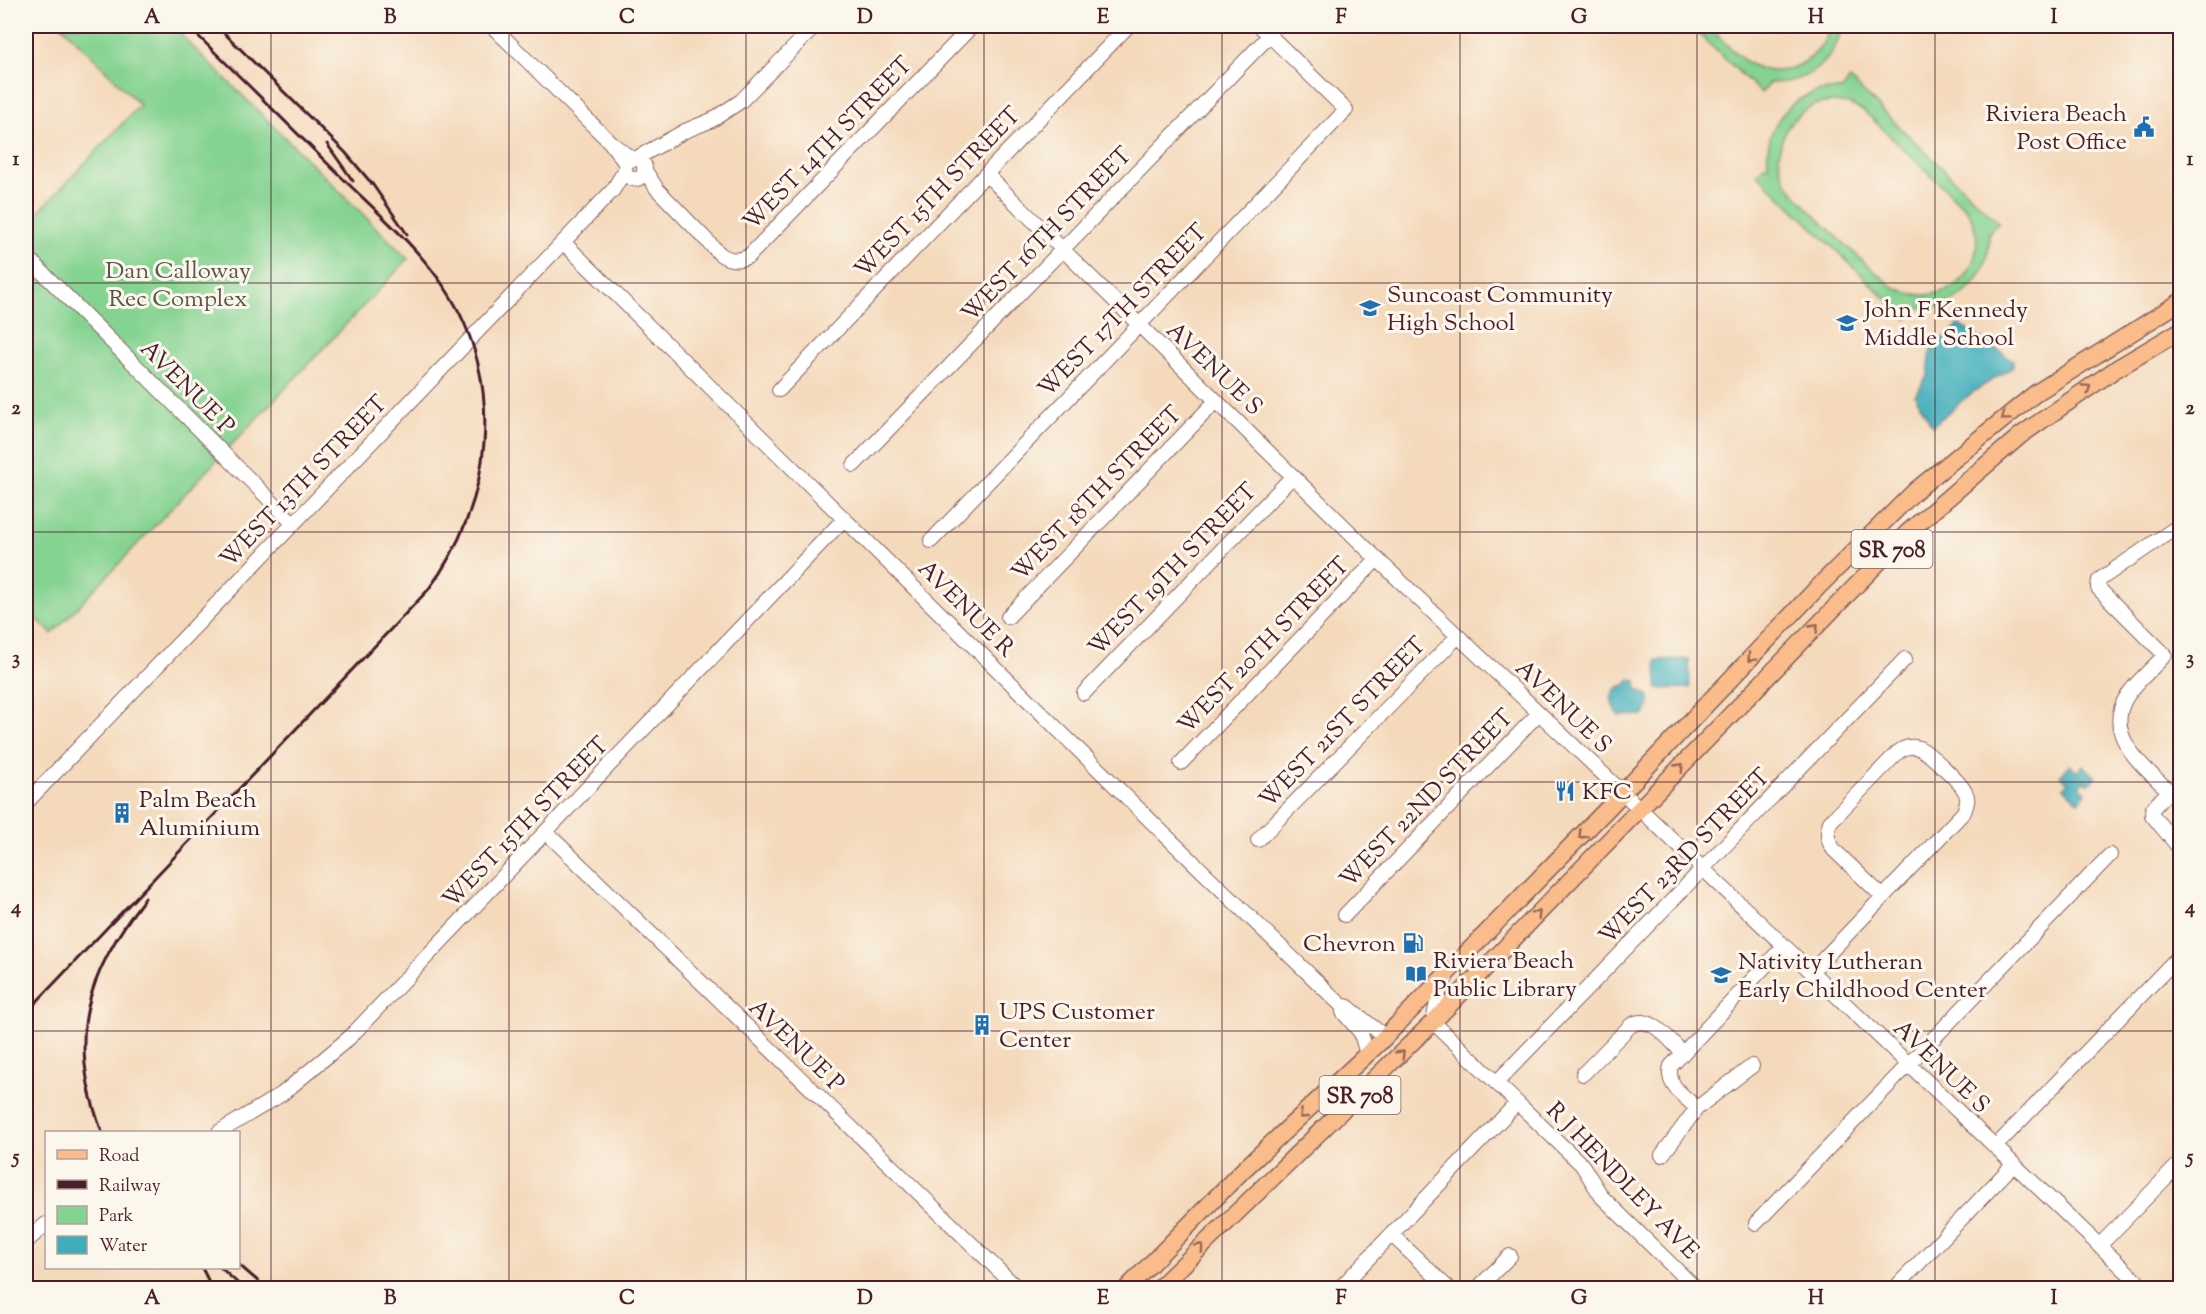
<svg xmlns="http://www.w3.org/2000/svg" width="2206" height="1314" font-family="'Sorts Mill Goudy',serif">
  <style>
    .green { fill: #85d391; stroke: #68795e; stroke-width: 1.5; fill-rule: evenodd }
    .water { fill: #3faebb; stroke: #446673; stroke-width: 1.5 }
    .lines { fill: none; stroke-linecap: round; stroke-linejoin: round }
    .minor-casing { stroke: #86605d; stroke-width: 16 }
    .major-casing { stroke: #86605d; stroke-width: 19 }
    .minor { stroke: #fff; stroke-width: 14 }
    .major { stroke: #f9bc8a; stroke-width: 16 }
    .rail { stroke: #4a1f2b; stroke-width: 3 }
    .oneway { stroke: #996656 }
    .grid { fill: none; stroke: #4a1f2b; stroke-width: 1.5; stroke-opacity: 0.55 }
    .labels { text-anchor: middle; stroke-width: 6; stroke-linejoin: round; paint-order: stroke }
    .shield { fill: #fbf7ec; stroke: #7f6065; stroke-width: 1.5 }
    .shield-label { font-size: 22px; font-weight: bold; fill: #4a1f2b }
    .poi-label { font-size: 24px; fill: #4a1f2b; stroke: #fbf7ec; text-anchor: start }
    .street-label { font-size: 24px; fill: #4a1f2b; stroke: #fbf7ec }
    .park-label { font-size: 24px; fill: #5c554a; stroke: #fbf7ec }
    .neatline { fill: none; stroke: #4a1f2b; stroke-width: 2 }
    .grid-label { font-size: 20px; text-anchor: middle; font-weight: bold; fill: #4a1f2b }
  </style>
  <rect width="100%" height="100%" fill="#fbf7ec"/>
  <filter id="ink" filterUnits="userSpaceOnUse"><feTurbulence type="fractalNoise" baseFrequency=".0167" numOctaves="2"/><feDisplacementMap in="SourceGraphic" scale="12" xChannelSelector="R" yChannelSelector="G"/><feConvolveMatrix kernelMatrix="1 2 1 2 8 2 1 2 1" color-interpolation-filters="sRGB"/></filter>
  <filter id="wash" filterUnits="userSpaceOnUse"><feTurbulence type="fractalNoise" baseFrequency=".008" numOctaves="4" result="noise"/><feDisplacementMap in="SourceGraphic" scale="24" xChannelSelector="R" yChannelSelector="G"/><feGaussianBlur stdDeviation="1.35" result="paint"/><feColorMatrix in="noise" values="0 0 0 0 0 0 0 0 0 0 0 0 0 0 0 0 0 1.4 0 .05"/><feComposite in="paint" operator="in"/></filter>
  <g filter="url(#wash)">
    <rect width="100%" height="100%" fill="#f4d9bb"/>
    <path class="green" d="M62,26H172L408,259L52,634L26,608V225L140,105Z
      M1690,26H1708C1722,39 1736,57 1754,66C1787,81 1822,59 1830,26H1842C1835,63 1806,84 1768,83L1769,85L1761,93Z
      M1850,79L1999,223L1989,232C1992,277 1960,311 1915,308L1916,310L1907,319L1757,174L1765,165L1768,166C1764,121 1796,87 1842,90ZM1833,102L1849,104L1864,111L1967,210C1999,262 1946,317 1892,286C1870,268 1795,201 1784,178C1777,162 1778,144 1787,129C1797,111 1814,103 1833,102Z"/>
    <path class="water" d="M1959,325L2013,360V367L1970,394L1932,426L1915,395L1928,375L1931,349Z
      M1689,659L1690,688L1657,689L1656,660Z
      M1630,679L1636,681L1637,689L1648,695L1650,705L1644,715L1619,716C1609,704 1607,688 1626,685Z
      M2070,765L2077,772L2083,765L2096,777L2089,784L2085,780L2080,786L2086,793L2079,802L2064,788L2068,783L2060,775Z"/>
  </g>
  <g filter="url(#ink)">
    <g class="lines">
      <g class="minor-casing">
        <path id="minor" d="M492,26L610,142
          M635,159L685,131L712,120L741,101L815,26
          M625 169a10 10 0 1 1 20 0a10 10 0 1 1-20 0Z
          M626,164L610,142L632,159
          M644,169L657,189L720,254C730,261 739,261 749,256L972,26
          M986,174L1377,559L2144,1288
          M563,242L1161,831L1341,1005L1348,1007L1385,1037
          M26,256L293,523
          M779,390L1128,26
          M854,465L1270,35
          M2180,525L2099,580L2098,588L2165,655C2153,668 2137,681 2127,696C2102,735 2144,767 2169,791L2153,808L2152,815L2180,849
          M931,541L1346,110L1260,26
          M1008,617L1216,401
          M1084,693L1293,476
          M1181,763L1377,559
          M26,803L613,190L625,170
          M547,833L1017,1288
          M1258,840L1458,636
          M1345,915L1539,713
          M1811,972L1964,812C1966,806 1969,800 1966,794C1963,784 1928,752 1919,748C1911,745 1903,748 1897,753L1830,822C1826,833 1827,841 1834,850L1883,897
          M1446,978L1439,992L1433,1022L1582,1165L1602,1197L1695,1288
          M1343,1012L1361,1033L1367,1055
          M1583,1074L1630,1026C1650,1012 1669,1040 1682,1052
          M1496,1083L1905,659
          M1697,1108C1684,1096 1665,1085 1671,1066L1784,946
          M219,1132L282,1094L349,1038L844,519
          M1995,1147L2180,955
          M1662,1155L1697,1108L1752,1066
          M1756,1223L2110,855
          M1392,1235L1448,1288
          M26,1242L46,1224
          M2099,1246L2180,1163
          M1340,1288L1517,1103
          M1478,1288L1510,1256
          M1895,1288L2013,1165"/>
      </g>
      <g class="major-casing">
        <path id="major" d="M1127,1288L1242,1171L1380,1042L1608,808L1820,585L1915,491L2036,393L2180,302
          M1159,1288L1433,1022L1907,533L2021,435L2116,369L2180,331"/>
      </g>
      <use href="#minor" class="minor"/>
      <use href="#major" class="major"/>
      <path class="rail" d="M217,26L345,152L373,185L407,234
        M327,144L353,181
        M26,1013L428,590C493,504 507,381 445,288C414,242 369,205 330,166C283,119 235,72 188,26
        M102,1132C66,1038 85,976 145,898
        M238,1264L266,1288
        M202,1268L212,1288
        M221,1268L243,1288"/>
    </g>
    <defs><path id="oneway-chevron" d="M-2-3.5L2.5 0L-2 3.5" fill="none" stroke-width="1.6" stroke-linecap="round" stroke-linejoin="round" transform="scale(1.5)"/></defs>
    <g class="oneway">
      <use href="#oneway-chevron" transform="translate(2087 388) rotate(-34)"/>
      <use href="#oneway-chevron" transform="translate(2005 417) rotate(143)"/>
      <use href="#oneway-chevron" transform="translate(1815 627) rotate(-46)"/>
      <use href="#oneway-chevron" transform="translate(1751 658) rotate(133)"/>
      <use href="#oneway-chevron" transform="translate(1680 767) rotate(-46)"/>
      <use href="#oneway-chevron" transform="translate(1582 835) rotate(134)"/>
      <use href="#oneway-chevron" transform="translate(1537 914) rotate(-46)"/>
      <use href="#oneway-chevron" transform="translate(1401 1054) rotate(-45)"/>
      <use href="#oneway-chevron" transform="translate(1303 1115) rotate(138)"/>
      <use href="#oneway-chevron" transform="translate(1200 1247) rotate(-46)"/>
    </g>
  </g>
  <path class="grid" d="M271,26V1288M509,26V1288M746,26V1288M984,26V1288M1222,26V1288M1460,26V1288M1697,26V1288M1935,26V1288M26,283H2180M26,532H2180M26,782H2180M26,1031H2180"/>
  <defs>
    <g id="civic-bare" transform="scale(1.62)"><path d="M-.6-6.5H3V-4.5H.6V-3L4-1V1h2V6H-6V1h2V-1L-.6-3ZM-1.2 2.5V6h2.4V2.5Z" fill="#1f6fb2" stroke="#fbf7ec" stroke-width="2.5" paint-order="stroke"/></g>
    <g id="school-bare" transform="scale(1.62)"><path d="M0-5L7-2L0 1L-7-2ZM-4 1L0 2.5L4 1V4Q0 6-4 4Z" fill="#1f6fb2" stroke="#fbf7ec" stroke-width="2.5" paint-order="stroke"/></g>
    <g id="restaurant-bare" transform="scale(1.62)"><path d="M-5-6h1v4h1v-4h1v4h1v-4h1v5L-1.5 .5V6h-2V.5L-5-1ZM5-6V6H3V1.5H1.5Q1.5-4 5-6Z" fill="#1f6fb2" stroke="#fbf7ec" stroke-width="2.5" paint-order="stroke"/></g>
    <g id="building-bare" transform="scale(1.62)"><path d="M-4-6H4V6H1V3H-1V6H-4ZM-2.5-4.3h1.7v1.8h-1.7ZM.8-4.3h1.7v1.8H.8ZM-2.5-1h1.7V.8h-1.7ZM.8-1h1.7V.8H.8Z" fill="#1f6fb2" stroke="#fbf7ec" stroke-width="2.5" paint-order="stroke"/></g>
    <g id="fuel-bare" transform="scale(1.62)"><path d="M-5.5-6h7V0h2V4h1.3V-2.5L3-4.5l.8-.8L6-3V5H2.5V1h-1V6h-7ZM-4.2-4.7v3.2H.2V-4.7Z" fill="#1f6fb2" stroke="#fbf7ec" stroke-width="2.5" paint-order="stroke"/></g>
    <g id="library-bare" transform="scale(1.62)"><path d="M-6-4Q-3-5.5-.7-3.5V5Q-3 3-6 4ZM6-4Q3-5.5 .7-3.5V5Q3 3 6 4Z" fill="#1f6fb2" stroke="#fbf7ec" stroke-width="2.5" paint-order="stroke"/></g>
  </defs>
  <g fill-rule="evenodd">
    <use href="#civic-bare" x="2144" y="127"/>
    <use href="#school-bare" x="1370" y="308"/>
    <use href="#school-bare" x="1847" y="323"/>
    <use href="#restaurant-bare" x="1565" y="791"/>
    <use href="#building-bare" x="122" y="813"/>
    <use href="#fuel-bare" x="1413" y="943"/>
    <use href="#library-bare" x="1416" y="974"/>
    <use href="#school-bare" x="1721" y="975"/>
    <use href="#building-bare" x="982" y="1025"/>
  </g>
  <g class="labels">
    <g class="shield">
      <rect x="1851.5" y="530" width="81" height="38" rx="4.5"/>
      <rect x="1319.5" y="1076" width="81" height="38" rx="4.5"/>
    </g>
    <g class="shield-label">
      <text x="1892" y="557">SR 708</text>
      <text x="1360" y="1103">SR 708</text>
    </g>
    <g class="poi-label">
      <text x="2127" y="121" text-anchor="end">Riviera Beach<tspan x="2127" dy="28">Post Office</tspan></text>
      <text x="1387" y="302">Suncoast Community<tspan x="1387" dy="28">High School</tspan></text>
      <text x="1864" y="317">John F Kennedy<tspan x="1864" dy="28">Middle School</tspan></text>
      <text x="1582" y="799">KFC</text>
      <text x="139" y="807">Palm Beach<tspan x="139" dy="28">Aluminium</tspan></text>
      <text x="1396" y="951" text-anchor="end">Chevron</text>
      <text x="1433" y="968">Riviera Beach<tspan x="1433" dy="28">Public Library</tspan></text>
      <text x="1738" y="969">Nativity Lutheran<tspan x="1738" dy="28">Early Childhood Center</tspan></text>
      <text x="999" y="1019">UPS Customer<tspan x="999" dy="28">Center</tspan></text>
    </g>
    <g class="street-label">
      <text transform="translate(827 143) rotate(-46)" y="8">WEST 14TH STREET</text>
      <text transform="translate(937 192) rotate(-46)" y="8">WEST 15TH STREET</text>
      <text transform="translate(1046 234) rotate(-46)" y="8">WEST 16TH STREET</text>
      <text transform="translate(1122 310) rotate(-46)" y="8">WEST 17TH STREET</text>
      <text transform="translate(1215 368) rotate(44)" y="8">AVENUE S</text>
      <text transform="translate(188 387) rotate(45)" y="8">AVENUE P</text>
      <text transform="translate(303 481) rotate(-46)" y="8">WEST 13TH STREET</text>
      <text transform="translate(1096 493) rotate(-46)" y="8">WEST 18TH STREET</text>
      <text transform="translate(1172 569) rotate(-46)" y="8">WEST 19TH STREET</text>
      <text transform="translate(967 608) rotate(45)" y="8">AVENUE R</text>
      <text transform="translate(1263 645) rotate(-46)" y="8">WEST 20TH STREET</text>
      <text transform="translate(1564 706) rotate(44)" y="8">AVENUE S</text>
      <text transform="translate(1342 722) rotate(-46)" y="8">WEST 21ST STREET</text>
      <text transform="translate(1426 798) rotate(-46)" y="8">WEST 22ND STREET</text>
      <text transform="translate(525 822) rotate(-46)" y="8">WEST 15TH STREET</text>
      <text transform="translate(1684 856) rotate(-46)" y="8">WEST 23RD STREET</text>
      <text transform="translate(797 1045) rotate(44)" y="8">AVENUE P</text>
      <text transform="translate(1942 1066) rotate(44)" y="8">AVENUE S</text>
      <text transform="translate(1623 1180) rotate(46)" y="8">R J HENDLEY AVE</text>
    </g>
    <g class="park-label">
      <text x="178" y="278">Dan Calloway<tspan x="178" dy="28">Rec Complex</tspan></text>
    </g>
  </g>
  <rect width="2206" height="1314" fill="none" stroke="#fbf7ec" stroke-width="66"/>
  <rect x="45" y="1131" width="195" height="138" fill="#fbf7ec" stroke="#b4a19f" stroke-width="1.5"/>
  <rect x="57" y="1150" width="30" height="9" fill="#f9bc8a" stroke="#b4a19f" stroke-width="1.5"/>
  <text x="99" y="1161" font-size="18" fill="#4a1f2b">Road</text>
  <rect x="57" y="1180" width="30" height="9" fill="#4a1f2b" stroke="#b4a19f" stroke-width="1.5"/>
  <text x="99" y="1191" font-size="18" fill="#4a1f2b">Railway</text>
  <rect x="57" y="1206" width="30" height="18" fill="#85d391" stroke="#b4a19f" stroke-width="1.5"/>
  <text x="99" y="1221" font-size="18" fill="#4a1f2b">Park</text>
  <rect x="57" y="1236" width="30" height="18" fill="#3faebb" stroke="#b4a19f" stroke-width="1.5"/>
  <text x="99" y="1251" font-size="18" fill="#4a1f2b">Water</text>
  <rect x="33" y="33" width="2140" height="1248" class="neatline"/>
  <g class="grid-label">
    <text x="152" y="23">A</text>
    <text x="390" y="23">B</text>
    <text x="627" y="23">C</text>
    <text x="865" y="23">D</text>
    <text x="1103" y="23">E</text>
    <text x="1341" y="23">F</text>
    <text x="1579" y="23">G</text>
    <text x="1816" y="23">H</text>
    <text x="2054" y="23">I</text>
    <text x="16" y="165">1</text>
    <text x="2190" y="165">1</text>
    <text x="16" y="414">2</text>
    <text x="2190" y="414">2</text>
    <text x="16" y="664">3</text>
    <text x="2190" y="664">3</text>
    <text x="16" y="913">4</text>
    <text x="2190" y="913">4</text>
    <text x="16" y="1163">5</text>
    <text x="2190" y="1163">5</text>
    <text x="152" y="1304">A</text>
    <text x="390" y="1304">B</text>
    <text x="627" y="1304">C</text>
    <text x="865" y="1304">D</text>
    <text x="1103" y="1304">E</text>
    <text x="1341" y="1304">F</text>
    <text x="1579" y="1304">G</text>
    <text x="1816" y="1304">H</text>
    <text x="2054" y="1304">I</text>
  </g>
</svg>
